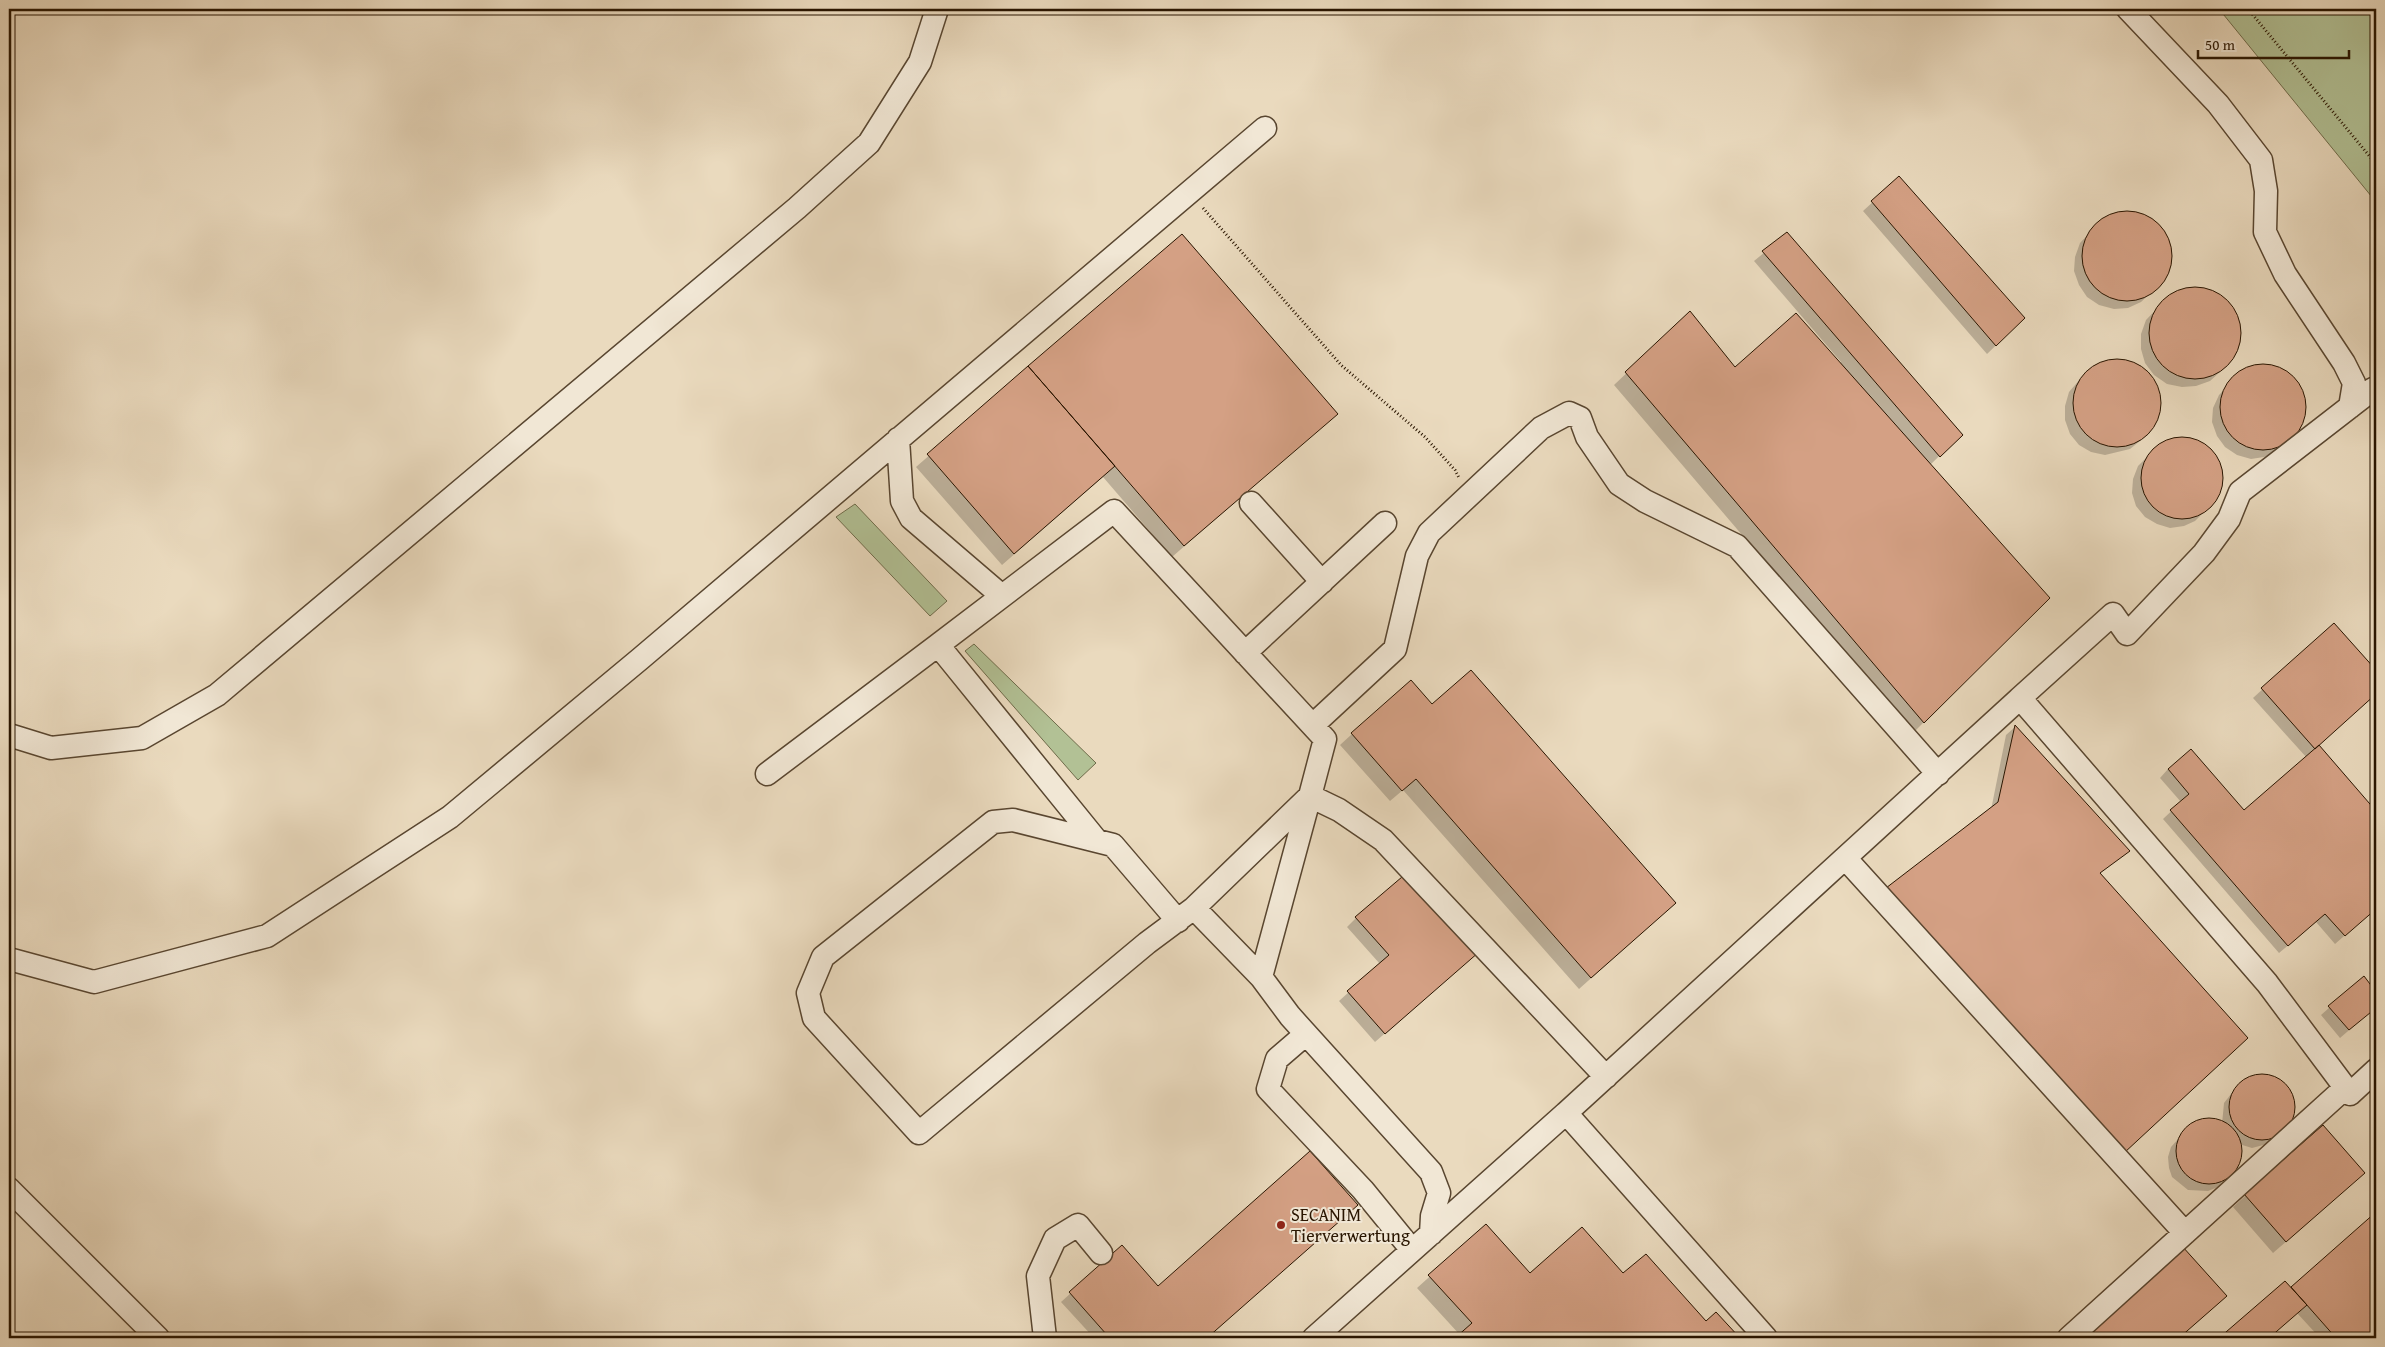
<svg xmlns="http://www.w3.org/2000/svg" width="2385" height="1347" font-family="'Gentium Book Plus',serif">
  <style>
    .green { fill: #b2c195; stroke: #6e6b4a }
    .shadow { fill: #0003 }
    .building { fill: #d4a084; stroke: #291500 }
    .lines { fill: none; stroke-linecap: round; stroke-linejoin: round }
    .minor-casing { stroke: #594630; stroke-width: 25 }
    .path { stroke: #291500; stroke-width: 3; stroke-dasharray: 1 2.5; stroke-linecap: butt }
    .minor { stroke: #f1e7d5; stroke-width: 22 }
    .poi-dot { fill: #8f2418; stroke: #f1e7d5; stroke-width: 2 }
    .labels { text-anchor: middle; stroke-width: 4; stroke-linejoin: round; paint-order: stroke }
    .poi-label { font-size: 18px; fill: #291500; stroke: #f1e7d5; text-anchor: start }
  </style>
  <rect width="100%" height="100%" fill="#eadabe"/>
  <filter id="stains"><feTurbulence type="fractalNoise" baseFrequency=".004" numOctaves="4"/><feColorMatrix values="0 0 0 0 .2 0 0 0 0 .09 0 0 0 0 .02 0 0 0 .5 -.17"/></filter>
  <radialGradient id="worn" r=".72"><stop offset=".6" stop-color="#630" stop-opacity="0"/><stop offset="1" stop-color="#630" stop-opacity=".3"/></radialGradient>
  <path class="green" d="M2219,9H2376V202Z
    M855,504L947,601L930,616L836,517Z
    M974,644L1096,763L1078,780L965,651Z"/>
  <path class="shadow" d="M1899,178L2015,327L1987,354L1863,211Z
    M2126,212L2140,214L2153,220L2163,230L2169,243L2171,257L2168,271L2161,283L2141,302L2128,308L2114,309L2099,305L2087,297L2079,285L2074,271L2075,257L2080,243L2099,223L2111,215Z
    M1787,234L1962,434L1930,465L2048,598L1912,734L1614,385L1690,313L1735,369L1839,364L1841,362L1754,261Z
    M1182,235L1336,414L1172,557L1103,477L1002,565L916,467Z
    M2193,288L2208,290L2221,296L2232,307L2238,320L2240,334L2237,349L2230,361L2221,371L2210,381L2196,386L2182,387L2167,384L2154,375L2145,363L2141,349V334L2146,320L2166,299L2178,291Z
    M2113,359L2127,361L2139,365L2149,373L2156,384L2160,396V409L2156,421L2140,441L2130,449L2105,455L2091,452L2079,445L2070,434L2065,420V406L2069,392L2087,371L2099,363Z
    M2265,366L2279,369L2290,375L2298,385L2304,397L2305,410L2302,423L2286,443L2276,452L2264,457L2251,459L2237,455L2225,447L2217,436L2212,422L2213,408L2219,395L2238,375L2251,368Z
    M2183,438L2195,440L2206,446L2215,455L2220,467L2222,479L2220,491L2214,502L2195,521L2184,526L2170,528L2157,524L2145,517L2136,506L2132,493L2133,479L2138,466L2157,447L2169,440Z
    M2334,624L2376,672V693L2318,746L2376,813V908L2335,944L2316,922L2279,953L2163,819L2181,802L2160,778L2168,769L2244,812L2307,758L2253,698Z
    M1432,705L1663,914L1579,989L1403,790L1390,801L1340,745L1352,734Z
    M2015,727L2128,851L2099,874L1991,810L2006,735Z
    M1356,918L1469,960L1375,1042L1339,1001L1380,964L1347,927Z
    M2363,978L2376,994V1007L2340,1038L2321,1015Z
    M2259,1076L2270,1077L2279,1081L2292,1097L2294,1107L2288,1126L2271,1143L2252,1148L2239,1144V1161L2218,1187L2208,1191L2188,1190L2172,1177L2169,1168L2168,1157L2171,1147L2187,1129L2195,1123L2206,1120L2216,1121L2222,1124L2224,1103L2231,1094L2249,1079Z
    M2323,1126L2352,1184L2273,1253L2233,1207Z
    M1347,1213L1207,1338H1094L1061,1302L1122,1247L1158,1288Z
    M2376,1213V1338H2320L2297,1313L2269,1338H2221L2285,1282L2291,1289Z
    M1486,1226L1530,1275H1623L1706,1322L1716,1314L1738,1338H1457L1460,1335L1417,1288Z
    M2213,1308L2179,1338H2080Z"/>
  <path class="building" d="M1899,176L2025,318L1996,346L1871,201Z
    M2082 256a45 45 0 1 1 90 0a45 45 0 1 1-90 0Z
    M1787,232L1963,435L1940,457L1762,251Z
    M1182,234L1338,414L1184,546L1028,366Z
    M2149 333a46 46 0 1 1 92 0a46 46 0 1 1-92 0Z
    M1690,311L1735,367L1796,313L2050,598L1924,723L1625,372Z
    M2073 403a44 44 0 1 1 88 0a44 44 0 1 1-88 0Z
    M2220 407a43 43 0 1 1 86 0a43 43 0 1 1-86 0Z
    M1028,366L1115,466L1014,554L927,454Z
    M2141 478a41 41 0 1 1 82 0a41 41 0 1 1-82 0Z
    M2334,623L2376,670V694L2315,749L2261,688Z
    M1471,670L1676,903L1591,978L1416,779L1402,791L1351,733L1411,680L1432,704Z
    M2015,725L2130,851L2100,873L2248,1038L2124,1153L1886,888L1998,802Z
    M2319,745L2376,811V909L2345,936L2325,914L2288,946L2170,810L2189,794L2168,769L2191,749L2244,810Z
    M1409,871L1479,952L1385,1034L1347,991L1389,955L1355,917Z
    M2364,976L2376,992V1008L2349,1030L2328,1006Z
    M2229 1107a33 33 0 1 1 66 0a33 33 0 1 1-66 0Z
    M2176 1151a33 33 0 1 1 66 0a33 33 0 1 1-66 0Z
    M2323,1125L2365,1173L2286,1242L2244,1194Z
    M1310,1151L1358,1205L1207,1338H1104L1107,1335L1069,1292L1122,1245L1158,1286Z
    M2376,1212V1338H2336L2291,1287Z
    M1486,1224L1530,1273L1582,1227L1623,1273L1646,1254L1706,1321L1716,1312L1740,1338H1455L1472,1323L1428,1275Z
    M2182,1246L2227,1296L2179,1338H2078Z
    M2285,1281L2307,1305L2269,1338H2219Z"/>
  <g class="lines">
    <g class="minor-casing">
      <path id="minor" d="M2128,9L2218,104L2261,160L2266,191L2265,232L2285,274L2344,363L2354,383L2350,407
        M2376,391L2373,389L2240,492L2229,519L2204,553L2127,634L2113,614L2020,698L2267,983L2350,1094L2376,1070
        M898,439L902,501L911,518L1002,596
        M1251,503L1322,582
        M938,645L1114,511L1325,739L1310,796L1194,908
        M1245,653L1385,523
        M1313,725L1395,649L1417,556L1429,533L1541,428L1569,413L1580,418L1587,437L1619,484L1645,501L1737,546L1938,774
        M9,735L51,748L142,738L217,695L797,208L869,143L920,62L937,9
        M767,774L938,645L1097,841
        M1846,859L2185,1233
        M1178,921L1113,845L1013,820L993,822L823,957L808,993L814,1018L919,1133L1147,943L1194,908L1261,977
        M9,959L94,982L267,936L450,817L640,659L1265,128
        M1306,1034L1277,1059L1268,1089L1363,1190L1412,1250
        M9,1189L158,1338
        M1431,1234L1432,1216L1439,1193L1431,1172L1290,1016L1261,977L1310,796L1339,810L1383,840L1606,1077
        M1045,1338L1038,1276L1055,1239L1078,1225L1101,1253
        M1314,1338L1566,1113
        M1766,1338L1566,1113L2020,698
        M2069,1338L2345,1088"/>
    </g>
    <path class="path" d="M2248,9L2376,164
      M1203,208L1341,365L1425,437L1455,470L1459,478"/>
    <use href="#minor" class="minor"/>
  </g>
  <circle class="poi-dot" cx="1281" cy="1225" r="5"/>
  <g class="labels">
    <g class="poi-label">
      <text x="1291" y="1221">SECANIM<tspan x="1291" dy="21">Tierverwertung</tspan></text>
    </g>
  </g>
  <rect width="2385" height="1347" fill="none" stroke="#eadabe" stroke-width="30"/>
  <rect x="10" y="10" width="2365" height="1327" fill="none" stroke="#291500" stroke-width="2.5"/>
  <rect x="15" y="15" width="2355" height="1317" fill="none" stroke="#291500"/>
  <path d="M2198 50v8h151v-8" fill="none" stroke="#291500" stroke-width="2.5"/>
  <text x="2205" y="50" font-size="15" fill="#291500" stroke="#f1e7d5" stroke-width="4" paint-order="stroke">50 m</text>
  <rect width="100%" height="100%" filter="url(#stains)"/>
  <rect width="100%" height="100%" fill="url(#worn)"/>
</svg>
